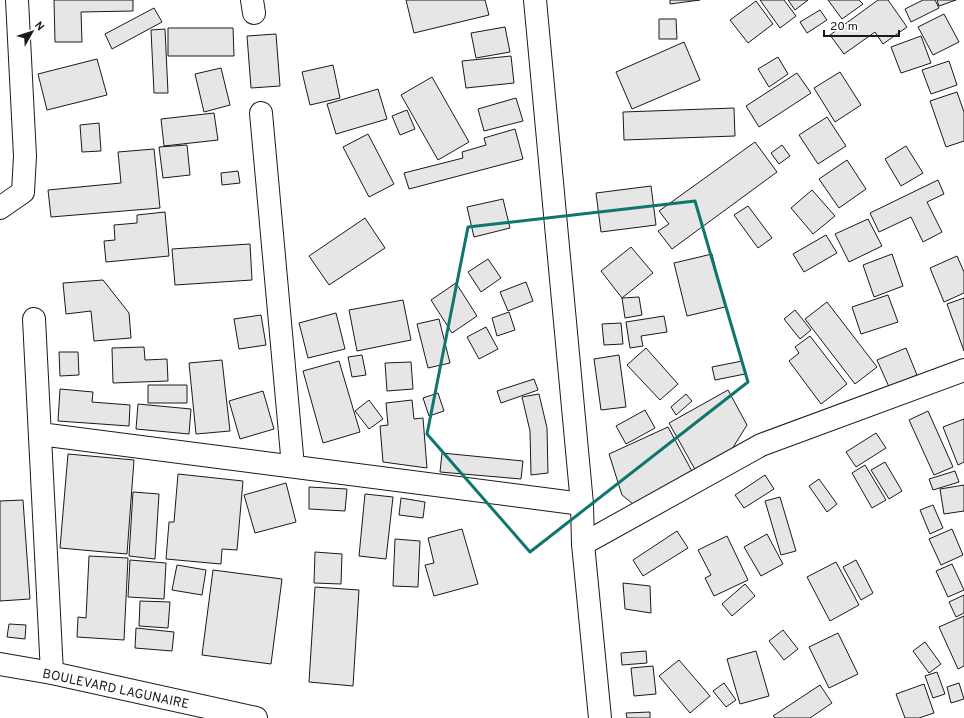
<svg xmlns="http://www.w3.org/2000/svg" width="964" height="718" font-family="Overpass,sans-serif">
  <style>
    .building { fill: #e6e6e6; stroke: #1a1a1a }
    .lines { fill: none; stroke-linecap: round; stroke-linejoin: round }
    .minor-casing { stroke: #1a1a1a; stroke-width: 24 }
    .secondary-casing { stroke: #1a1a1a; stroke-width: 24 }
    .minor { stroke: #fff; stroke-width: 22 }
    .secondary { stroke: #fff; stroke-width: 22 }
    .marked { fill: none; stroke: #0f766e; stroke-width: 3; stroke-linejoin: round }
    .labels { text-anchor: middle; stroke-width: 3; stroke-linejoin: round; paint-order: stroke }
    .street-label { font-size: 13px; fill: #1a1a1a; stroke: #fff }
  </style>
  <rect width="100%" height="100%" fill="#fff"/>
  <path class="building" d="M54,0H133V11L81,12L82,42H55Z
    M406,0H485L489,15L414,33Z
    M670,0H700L670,4Z
    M760,0H784L796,16L780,28Z
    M788,0H808L795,10Z
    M828,0H859L863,4L842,19Z
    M878,0H888L907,27L883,44L875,32L844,54L830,35Z
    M923,0H935L939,8L911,22L905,9Z
    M937,0H956L939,6Z
    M756,1L773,24L748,43L730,20Z
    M154,8L162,22L112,49L105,34Z
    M820,10L827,20L807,33L800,22Z
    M944,14L959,42L933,55L918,27Z
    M659,19H676L677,39H659Z
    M505,27L510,52L476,58L471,33Z
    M168,28H233L234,56H168Z
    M165,29L168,93H154L151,30Z
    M276,34L280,86L251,88L247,36Z
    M921,36L931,63L901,73L891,47Z
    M684,42L700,80L632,109L616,72Z
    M511,56L514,83L466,88L462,61Z
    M778,57L788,74L769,87L758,69Z
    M97,59L107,95L47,110L38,74Z
    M949,61L957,85L931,94L922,70Z
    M333,65L340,98L310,105L302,72Z
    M221,68L230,105L204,112L195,74Z
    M840,72L861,105L835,122L814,88Z
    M797,73L811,93L759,127L746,106Z
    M432,77L469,142L438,160L401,95Z
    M378,89L387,119L336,134L327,104Z
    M957,92L964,112V141L946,147L930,101Z
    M516,98L523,121L484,131L478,109Z
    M734,108L735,136L624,140L623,112Z
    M407,110L415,129L400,135L392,116Z
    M214,113L218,140L164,146L161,119Z
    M827,117L846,146L818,164L799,135Z
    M99,123L101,151L82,152L80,125Z
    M515,129L523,159L409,189L404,173L463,158L462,152L486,145L484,138Z
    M368,134L394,184L369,197L343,147Z
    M755,142L777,172L672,249L658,231L669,224L659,211Z
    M187,145L190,175L163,178L159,147Z
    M782,145L790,156L779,164L771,153Z
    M906,146L923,173L901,186L885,159Z
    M154,149L160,208L51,217L48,190L121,183L118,152Z
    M847,160L866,189L839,208L819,179Z
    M238,171L240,183L222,185L221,173Z
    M938,180L944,194L927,202L942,232L923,242L911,217L879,232L870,213Z
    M651,186L656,225L601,232L596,193Z
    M812,190L835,216L813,234L791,208Z
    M503,199L510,228L474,237L467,207Z
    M748,206L772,238L758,248L734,215Z
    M165,212L169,256L106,262L104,241L115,240L114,225L137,223V215Z
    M365,218L385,248L329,285L309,256Z
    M868,219L882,246L849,262L835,234Z
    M826,235L837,253L804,272L793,254Z
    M250,244L252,280L175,285L172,249Z
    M631,247L653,273L622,298L601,271Z
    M712,254L725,307L687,316L674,263Z
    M892,254L903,286L874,297L863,265Z
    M957,256L964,272V293L944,302L930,268Z
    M488,259L501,278L481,292L468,272Z
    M103,280L129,313L131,338L94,341L91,311L66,314L63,283Z
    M526,282L533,301L508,311L500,292Z
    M456,283L477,316L452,333L431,300Z
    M888,295L898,322L861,334L852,307Z
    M639,297L642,315L625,318L622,298Z
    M964,298V351L947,304Z
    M403,300L411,340L357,351L349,310Z
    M827,302L877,367L855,384L805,319Z
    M795,310L811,330L800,339L784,319Z
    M509,312L515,330L497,336L492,318Z
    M336,313L345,349L308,358L299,323Z
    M261,315L266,345L239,349L234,319Z
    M664,316L667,332L641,336L643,346L630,348L626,322Z
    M439,319L450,363L428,368L417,324Z
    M621,323L623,344L604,345L602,324Z
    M486,327L498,349L479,359L467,337Z
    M810,336L847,384L821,404L789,361L799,353L795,347Z
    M144,347L145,360L167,359L168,381L113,383L112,348Z
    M646,348L678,384L660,400L627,365Z
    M906,348L917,375L889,387L877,360Z
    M59,352H78L79,375L60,376Z
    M362,355L366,375L352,377L348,357Z
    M619,355L626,407L601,410L594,359Z
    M222,360L230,431L196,434L189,363Z
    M339,361L360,432L323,443L303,371Z
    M742,361L745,374L715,380L712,367Z
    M411,362L413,389L387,391L385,363Z
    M534,379L538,390L501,403L497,391Z
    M148,385H187V403H148Z
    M60,389L93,392L92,402L130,405L129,426L58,421Z
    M728,390L747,425L732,449L697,473L669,423Z
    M263,391L274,429L240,439L229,401Z
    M438,393L444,411L429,416L423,398Z
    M539,394L547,428L548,473L531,475L530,431L522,397Z
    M686,394L692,401L676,415L671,407Z
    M369,400L383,419L369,429L355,411Z
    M412,400L414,419L423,418L427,468L383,462L380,426L388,425L386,403Z
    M138,404L191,409L189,434L136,429Z
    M645,410L655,428L626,444L616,426Z
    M928,411L953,467L934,475L909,420Z
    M964,419V462L958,465L943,427Z
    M668,427L694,475L638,508L622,495L609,454Z
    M876,433L886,448L856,467L846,452Z
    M442,453L523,461L521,479L440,472Z
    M68,454L134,460L127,554L60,548Z
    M885,462L902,491L889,499L871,470Z
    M865,465L886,500L872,508L852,473Z
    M955,471L959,482L933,490L929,479Z
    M178,474L243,481L237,550L222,549L221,564L166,559L169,522H174Z
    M765,475L774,489L744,508L735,495Z
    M819,479L837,504L827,512L809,486Z
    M286,483L296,522L255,533L244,495Z
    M964,485V511L944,514L940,489Z
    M309,487L347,489L345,511L309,509Z
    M133,492L159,494L155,559L129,556Z
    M365,494L393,497L386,559L359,556Z
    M780,497L796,551L781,555L765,501Z
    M401,498L425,502L423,518L399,515Z
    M23,500L30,599L0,601V501Z
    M933,505L943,528L930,534L920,510Z
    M462,529L478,584L434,596L425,565L434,563L428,538Z
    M952,529L963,555L941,565L929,539Z
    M677,531L688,548L643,576L633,560Z
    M767,534L783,564L761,576L744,547Z
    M727,536L748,580L714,596L705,578L711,575L698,550Z
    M395,539L420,541L418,587L393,586Z
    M315,552L342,554L341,584L314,583Z
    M89,556L128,558L124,640L77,637L78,617L86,618Z
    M130,560L166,563L164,599L128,597Z
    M856,560L873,593L861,600L843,567Z
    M836,562L859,605L830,621L807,577Z
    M952,564L964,590L948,597L936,571Z
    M177,565L206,570L202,595L172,590Z
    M213,570L282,579L271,664L202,655Z
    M623,583L650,586L651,613L625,609Z
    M745,584L755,596L732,616L722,604Z
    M315,587L359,590L353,686L309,682Z
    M964,595V613L956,617L949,602Z
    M140,601L170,602L168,628L139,626Z
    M964,616V666L958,669L939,627Z
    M9,624L26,625L25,639L7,637Z
    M136,628L174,632L172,651L135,648Z
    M783,630L798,649L784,660L769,641Z
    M838,633L858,674L829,688L809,647Z
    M925,642L941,664L929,673L913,651Z
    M646,651L647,663L622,665L621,653Z
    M756,651L769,696L740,704L727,659Z
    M679,660L710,696L690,713L659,676Z
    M653,666L656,694L634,696L631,668Z
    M937,672L945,694L933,698L925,676Z
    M724,683L736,700L726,707L713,691Z
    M959,683L964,699L951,703L947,687Z
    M924,684L934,713L919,718H905L896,694Z
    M820,685L832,703L810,718H775L773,716Z
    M650,712V718H627L626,713Z"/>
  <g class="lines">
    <g class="minor-casing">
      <path id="minor" d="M252,0L254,13
        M261,113L293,466
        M0,208L23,192L25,156L17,0
        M34,319L52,673
        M40,434L582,504
        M583,544L761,445L964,370"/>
    </g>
    <g class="secondary-casing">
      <path id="secondary" d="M535,0L582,504L583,544L600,718
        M0,664L52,673L256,718"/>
    </g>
    <use href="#minor" class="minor"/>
    <use href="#secondary" class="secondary"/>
  </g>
  <path class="marked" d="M695,201L748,382L530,552L427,434L468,227Z"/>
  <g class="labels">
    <g class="street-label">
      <text transform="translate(116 688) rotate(12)" y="5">BOULEVARD LAGUNAIRE</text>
    </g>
  </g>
  <g transform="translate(32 32) rotate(51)" stroke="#ffffff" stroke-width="3" paint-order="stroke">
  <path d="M0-3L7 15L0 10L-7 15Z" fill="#1a1a1a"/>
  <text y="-6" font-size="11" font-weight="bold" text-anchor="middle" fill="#1a1a1a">N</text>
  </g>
  <path d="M824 30v6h75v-6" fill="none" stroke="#1a1a1a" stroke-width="2"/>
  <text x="830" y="30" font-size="12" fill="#1a1a1a" stroke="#ffffff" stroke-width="3" paint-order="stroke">20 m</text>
</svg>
